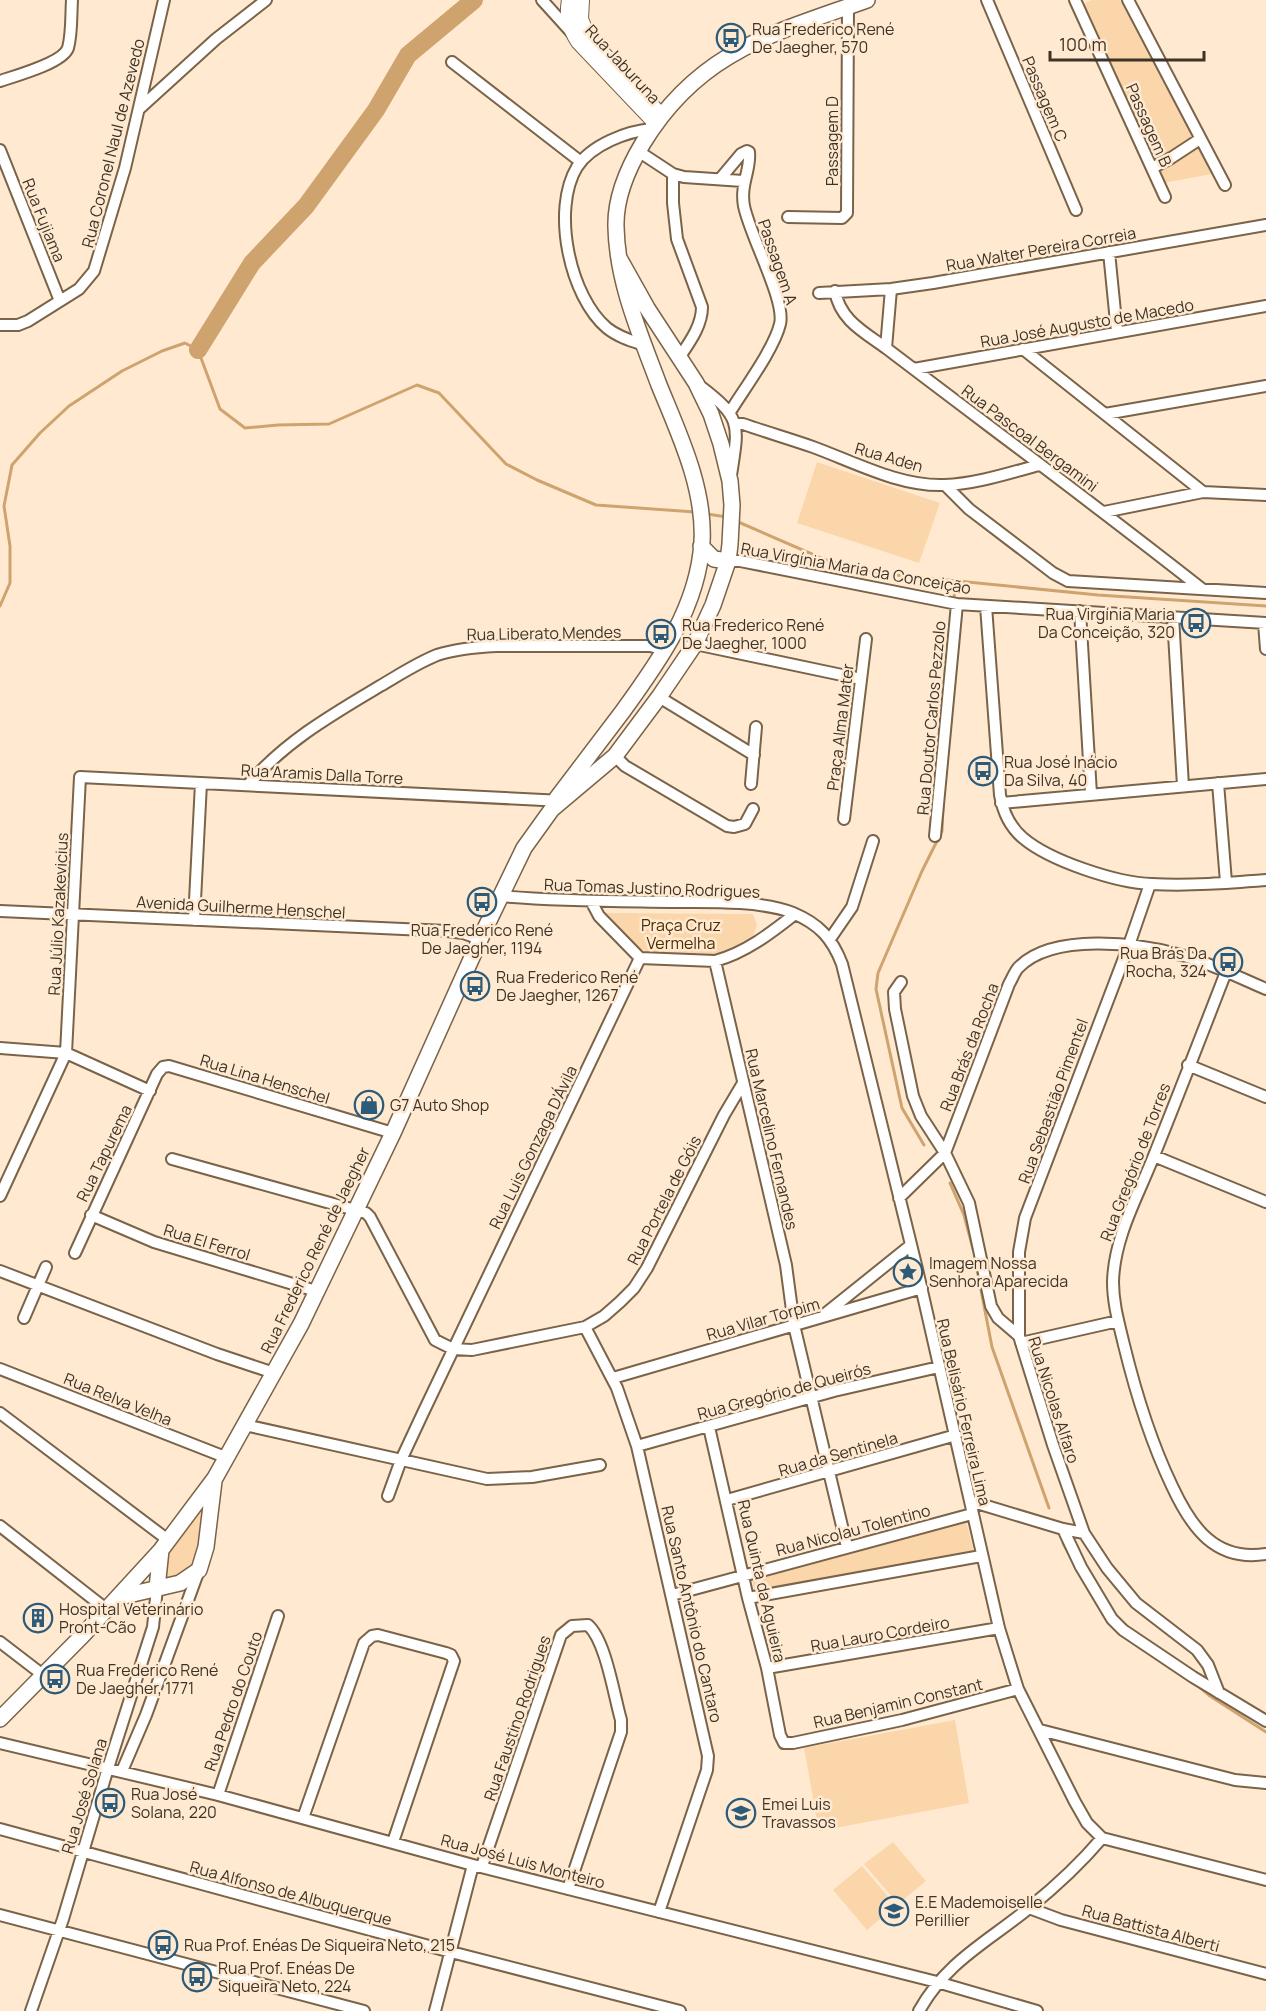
<svg xmlns="http://www.w3.org/2000/svg" width="1266" height="2011" font-family="Manrope,sans-serif">
  <style>
    .green { fill: #fbd6aa }
    .lines { fill: none; stroke-linecap: round; stroke-linejoin: round }
    .stream { stroke: #cfa36e; stroke-width: 3 }
    .river { stroke: #cfa36e; stroke-width: 18 }
    .minor-casing { stroke: #7a6348; stroke-width: 14 }
    .tertiary-casing { stroke: #7a6348; stroke-width: 16 }
    .secondary-casing { stroke: #7a6348; stroke-width: 18 }
    .minor { stroke: #fff; stroke-width: 10 }
    .tertiary { stroke: #fff; stroke-width: 14 }
    .secondary { stroke: #fff; stroke-width: 15 }
    .labels { text-anchor: middle; stroke-width: 5; stroke-linejoin: round; paint-order: stroke }
    .poi-label { font-size: 16px; fill: #3e3327; stroke: #ffead1; text-anchor: start }
    .street-label { font-size: 16px; fill: #3e3327; stroke: #ffead1 }
    .park-label { font-size: 16px; fill: #4b2e01; stroke: #ffead1 }
  </style>
  <rect width="100%" height="100%" fill="#ffead1"/>
  <path class="green" d="M1092,0H1120L1212,174L1163,183L1080,5Z
    M817,462L940,503L919,563L797,523Z
    M606,913L753,914L757,925L753,936L724,952L713,955L658,954L647,952L638,947Z
    M211,1476L204,1532L195,1524L203,1532L199,1570L155,1588L153,1572Z
    M966,1521L974,1553L853,1573L755,1593L752,1579Z
    M955,1720L969,1803L819,1831L804,1748Z
    M893,1842L926,1881L898,1904L864,1864Z
    M862,1866L896,1906L867,1930L833,1890Z"/>
  <g class="lines">
    <path class="stream" d="M707,514L727,517
      M736,521L828,561L876,573L1098,595L1266,606
      M954,602L955,582
      M0,606L10,583V546L4,506L12,465L40,433L69,406L122,371L162,351L185,343L198,350L220,409L245,428L278,425L329,424L417,385L439,393L506,464L537,480L596,505L695,512
      M924,1145L902,1108L876,989L878,973L922,871L942,831L943,807
      M950,1183L964,1215L973,1249
      M975,1259L992,1347L1049,1508
      M1063,1543L1069,1554
      M1196,1684L1210,1696L1266,1732"/>
    <path class="river" d="M198,350L252,263L306,206L376,110L408,55L474,0"/>
    <g class="minor-casing">
      <path id="minor" d="M542,0L571,32
        M987,0L1076,210
        M1075,0L1165,197
        M1128,0L1225,185
        M452,62L581,162
        M0,81C15,76 63,63 68,48C72,34 71,15 72,0
        M139,109L216,39L266,0
        M0,150L60,301
        M638,151L673,174L684,177L743,181
        M1152,168L1171,158L1200,139
        M673,174V203L677,239L702,307C702,326 689,343 679,358
        M720,179L741,154L747,151L749,152C751,170 740,184 744,206C750,236 786,301 780,324C774,349 744,389 730,412
        M788,217L842,218L847,213L848,7
        M1109,252L1117,332
        M891,289L886,348C991,428 1098,507 1202,589
        M835,291C840,320 864,332 886,348
        M819,293L891,289L933,283L1266,225
        M0,325H18L28,321L79,289L94,271L125,168L164,0
        M644,345C632,341 618,337 607,328C570,297 551,210 577,167C591,145 627,131 652,129
        M1023,349L1203,492
        M914,369L1266,306
        M700,386C742,418 739,424 731,475
        M1105,414L1266,386
        M735,424H743C766,432 790,439 813,447C854,462 900,487 945,485C976,484 1009,473 1039,465
        M945,485L969,509L1053,573L1068,581L1266,593
        M1104,512L1203,492L1266,495
        M728,561H740L957,604L1266,623
        M986,606L1000,795C1003,812 1010,827 1023,838C1050,861 1117,883 1152,884C1189,886 1228,883 1266,880
        M1080,611L1091,794
        M1173,617L1183,786
        M1264,623L1266,649
        M695,644L861,679
        M659,697L754,755
        M615,756L625,766L727,826L734,827L745,824L753,809
        M1218,783L1226,882
        M751,784L756,727
        M248,785C284,742 333,714 380,686C399,675 417,663 437,655C456,649 476,647 496,646H650L666,650
        M1001,803L1266,779
        M844,819L866,639
        M935,836L957,604
        M500,896C557,901 613,901 670,902C705,902 761,900 793,913C819,924 832,938 842,964L917,1269L999,1628L1018,1689L1075,1802L1087,1823L1102,1838
        M591,901L599,916L640,958L715,961C745,953 771,933 795,914
        M0,911L447,931L463,933L480,939
        M194,920L201,783
        M830,939L852,907L873,841
        M715,961L786,1265L794,1325L847,1547
        M1226,972C1202,1034 1178,1096 1153,1158C1137,1198 1114,1238 1113,1282C1113,1304 1119,1324 1124,1345C1136,1394 1150,1440 1172,1486C1191,1527 1215,1562 1266,1554
        M901,982L894,992L895,1009L913,1096L921,1116L945,1153L969,1203L991,1306L998,1318L1019,1336L1053,1445L1084,1533L1107,1568L1136,1603L1197,1650L1208,1665L1219,1693
        M0,1048L66,1053L150,1091
        M1188,1065L1266,1097
        M1154,1156L1266,1202
        M172,1159L366,1213L370,1217L435,1340L453,1349L472,1350L585,1327L604,1316L620,1302L634,1288L647,1268L724,1115L743,1083
        M0,1196L66,1053L80,777L563,801
        M899,1198L945,1153L1009,984C1012,979 1014,973 1018,968C1052,932 1139,943 1181,955C1210,963 1238,977 1266,989
        M91,1215L154,1242L316,1291
        M75,1253L157,1074L163,1067L169,1066L393,1133
        M0,1271L217,1354L274,1373
        M825,1314L911,1245
        M24,1318L46,1267
        M585,1327L617,1388L637,1446L708,1756L707,1770L659,1912
        M1019,1336V1252L1025,1218L1129,945L1150,884
        M1021,1343L1118,1321
        M0,1369L225,1457
        M613,1378L922,1288
        M0,1413L168,1540
        M245,1425L487,1479L532,1477L600,1465
        M709,1427L748,1598L767,1668L780,1735L784,1743H793L902,1720L1018,1689
        M637,1446L834,1391L939,1367
        M388,1496L401,1460L422,1415L640,958
        M727,1500L956,1435
        M970,1501L1063,1529L1084,1533
        M0,1526L106,1609
        M1063,1529L1081,1567L1112,1619L1123,1630L1193,1677L1266,1721
        M672,1595L972,1514
        M748,1598L981,1556
        M0,1642L43,1675
        M767,1668L999,1628
        M1040,1730L1235,1780L1266,1783
        M0,1743L218,1795L473,1865L937,1982L1037,2011
        M122,1771L146,1715L199,1570
        M218,1795L278,1616
        M303,1818L364,1643L372,1636L378,1635L446,1653L451,1655L454,1661L393,1842
        M0,1829L451,1952L680,2011
        M1102,1838L1266,1880
        M482,1866L561,1635L572,1626L588,1625C606,1641 614,1696 621,1720V1732L568,1889
        M1029,1908L1061,1920L1266,1974
        M0,1915L364,2011
        M31,2011L63,1919L108,1768L153,1627L157,1588
        M435,2011L473,1865
        M919,2011C947,1961 986,1943 1029,1908C1055,1887 1080,1864 1102,1838"/>
    </g>
    <g class="tertiary-casing">
      <path id="tertiary" d="M569,0C566,16 569,28 578,42L655,123
        M582,0L581,19L589,38L661,115"/>
    </g>
    <g class="secondary-casing">
      <path id="secondary" d="M701,546L714,559L728,561
        M557,798C579,769 601,740 623,711C660,660 698,607 702,542C705,488 679,434 659,385C640,334 617,282 616,227C615,197 628,168 643,143C699,51 772,34 867,0
        M157,1588L161,1550
        M120,1597L180,1583L199,1570L206,1547L214,1481
        M0,1719L83,1635L161,1550L215,1478L301,1324L393,1133L482,935L524,848L552,809L615,756L659,697L695,644L713,605L728,561L730,544L732,505L730,481L721,444L711,414L696,383L647,308L619,258"/>
    </g>
    <use href="#minor" class="minor"/>
    <use href="#tertiary" class="tertiary"/>
    <use href="#secondary" class="secondary"/>
  </g>
  <defs>
    <g id="bus-ring" transform="scale(1.5)"><circle r="9.5" fill="#ffead1" stroke="#2c5b7a" stroke-width="1.5"/><path d="M-5-6H5V4H4V6H2V4H-2V6H-4V4H-5ZM-3.5-4V0h7V-4ZM-3.5 1.2v1.5H-2V1.2ZM2 1.2v1.5H3.5V1.2Z" fill="#2c5b7a"/></g>
    <g id="shop-ring" transform="scale(1.5)"><circle r="9.5" fill="#ffead1" stroke="#2c5b7a" stroke-width="1.5"/><path d="M-5-2.5h2.3a2.7 3.5 0 0 1 5.4 0H5L5.5 6h-11ZM-1.5-2.5h3a1.5 2.3 0 0 0-3 0Z" fill="#2c5b7a"/></g>
    <g id="sight-ring" transform="scale(1.5)"><circle r="9.5" fill="#ffead1" stroke="#2c5b7a" stroke-width="1.5"/><path d="M0-6L1.8-2.2L6-1.7L2.9 1.2L3.7 5.4L0 3.3L-3.7 5.4L-2.9 1.2L-6-1.7L-1.8-2.2Z" fill="#2c5b7a"/></g>
    <g id="building-ring" transform="scale(1.5)"><circle r="9.5" fill="#ffead1" stroke="#2c5b7a" stroke-width="1.5"/><path d="M-4-6H4V6H1V3H-1V6H-4ZM-2.5-4.3h1.7v1.8h-1.7ZM.8-4.3h1.7v1.8H.8ZM-2.5-1h1.7V.8h-1.7ZM.8-1h1.7V.8H.8Z" fill="#2c5b7a"/></g>
    <g id="school-ring" transform="scale(1.5)"><circle r="9.5" fill="#ffead1" stroke="#2c5b7a" stroke-width="1.5"/><path d="M0-5L7-2L0 1L-7-2ZM-4 1L0 2.5L4 1V4Q0 6-4 4Z" fill="#2c5b7a"/></g>
  </defs>
  <g fill-rule="evenodd">
    <use href="#bus-ring" x="731" y="38"/>
    <use href="#bus-ring" x="1196" y="623"/>
    <use href="#bus-ring" x="661" y="634"/>
    <use href="#bus-ring" x="983" y="771"/>
    <use href="#bus-ring" x="482" y="902"/>
    <use href="#bus-ring" x="1228" y="962"/>
    <use href="#bus-ring" x="475" y="986"/>
    <use href="#shop-ring" x="369" y="1105"/>
    <use href="#sight-ring" x="908" y="1272"/>
    <use href="#building-ring" x="38" y="1618"/>
    <use href="#bus-ring" x="55" y="1679"/>
    <use href="#bus-ring" x="110" y="1803"/>
    <use href="#school-ring" x="741" y="1813"/>
    <use href="#school-ring" x="894" y="1911"/>
    <use href="#bus-ring" x="163" y="1945"/>
    <use href="#bus-ring" x="197" y="1977"/>
  </g>
  <g class="labels">
    <g class="poi-label">
      <text x="752" y="35">Rua Frederico René<tspan x="752" dy="18">De Jaegher, 570</tspan></text>
      <text x="1175" y="620" text-anchor="end">Rua Virgínia Maria<tspan x="1175" dy="18">Da Conceição, 320</tspan></text>
      <text x="682" y="631">Rua Frederico René<tspan x="682" dy="18">De Jaegher, 1000</tspan></text>
      <text x="1004" y="768">Rua José Inácio<tspan x="1004" dy="18">Da Silva, 40</tspan></text>
      <text x="482" y="936" text-anchor="middle">Rua Frederico René<tspan x="482" dy="18">De Jaegher, 1194</tspan></text>
      <text x="1207" y="959" text-anchor="end">Rua Brás Da<tspan x="1207" dy="18">Rocha, 324</tspan></text>
      <text x="496" y="983">Rua Frederico René<tspan x="496" dy="18">De Jaegher, 1267</tspan></text>
      <text x="390" y="1111">G7 Auto Shop</text>
      <text x="929" y="1269">Imagem Nossa<tspan x="929" dy="18">Senhora Aparecida</tspan></text>
      <text x="59" y="1615">Hospital Veterinário<tspan x="59" dy="18">Pront-Cão</tspan></text>
      <text x="76" y="1676">Rua Frederico René<tspan x="76" dy="18">De Jaegher, 1771</tspan></text>
      <text x="131" y="1800">Rua José<tspan x="131" dy="18">Solana, 220</tspan></text>
      <text x="762" y="1810">Emei Luis<tspan x="762" dy="18">Travassos</tspan></text>
      <text x="915" y="1908">E.E Mademoiselle<tspan x="915" dy="18">Perillier</tspan></text>
      <text x="184" y="1951">Rua Prof. Enéas De Siqueira Neto, 215</text>
      <text x="218" y="1974">Rua Prof. Enéas De<tspan x="218" dy="18">Siqueira Neto, 224</tspan></text>
    </g>
    <g class="street-label">
      <text transform="translate(623 64) rotate(47)" y="6">Rua Jaburuna</text>
      <text transform="translate(1045 99) rotate(67)" y="6">Passagem C</text>
      <text transform="translate(1149 125) rotate(66)" y="6">Passagem B</text>
      <text transform="translate(832 141) rotate(-90)" y="6">Passagem D</text>
      <text transform="translate(113 143) rotate(-76)" y="6">Rua Coronel Naul de Azevedo</text>
      <text transform="translate(44 220) rotate(68)" y="6">Rua Fujiama</text>
      <text transform="translate(1041 249) rotate(-10)" y="6">Rua Walter Pereira Correia</text>
      <text transform="translate(778 262) rotate(71)" y="6">Passagem A</text>
      <text transform="translate(1087 323) rotate(-10)" y="6">Rua José Augusto de Macedo</text>
      <text transform="translate(1030 438) rotate(37)" y="6">Rua Pascoal Bergamini</text>
      <text transform="translate(889 457) rotate(16)" y="6">Rua Aden</text>
      <text transform="translate(856 568) rotate(10)" y="6">Rua Virgínia Maria da Conceição</text>
      <text transform="translate(544 633) rotate(-1)" y="6">Rua Liberato Mendes</text>
      <text transform="translate(931 718) rotate(-85)" y="6">Rua Doutor Carlos Pezzolo</text>
      <text transform="translate(840 727) rotate(-83)" y="6">Praça Alma Mater</text>
      <text transform="translate(322 774) rotate(3)" y="6">Rua Aramis Dalla Torre</text>
      <text transform="translate(652 888) rotate(2)" y="6">Rua Tomas Justino Rodrigues</text>
      <text transform="translate(241 907) rotate(3)" y="6">Avenida Guilherme Henschel</text>
      <text transform="translate(58 914) rotate(-87)" y="6">Rua Júlio Kazakevicius</text>
      <text transform="translate(969 1047) rotate(-69)" y="6">Rua Brás da Rocha</text>
      <text transform="translate(265 1079) rotate(17)" y="6">Rua Lina Henschel</text>
      <text transform="translate(1053 1101) rotate(-70)" y="6">Rua Sebastião Pimentel</text>
      <text transform="translate(772 1139) rotate(77)" y="6">Rua Marcelino Fernandes</text>
      <text transform="translate(533 1147) rotate(-64)" y="6">Rua Luis Gonzaga D'Ávila</text>
      <text transform="translate(104 1153) rotate(-64)" y="6">Rua Tapurema</text>
      <text transform="translate(1135 1162) rotate(-69)" y="6">Rua Gregório de Torres</text>
      <text transform="translate(664 1200) rotate(-63)" y="6">Rua Portela de Góis</text>
      <text transform="translate(207 1242) rotate(17)" y="6">Rua El Ferrol</text>
      <text transform="translate(315 1250) rotate(-64)" y="6">Rua Frederico René de Jaegher</text>
      <text transform="translate(763 1319) rotate(-16)" y="6">Rua Vilar Torpim</text>
      <text transform="translate(784 1391) rotate(-15)" y="6">Rua Gregório de Queirós</text>
      <text transform="translate(118 1399) rotate(22)" y="6">Rua Relva Velha</text>
      <text transform="translate(1054 1400) rotate(72)" y="6">Rua Nicolas Alfaro</text>
      <text transform="translate(964 1412) rotate(77)" y="6">Rua Belisário Ferreira Lima</text>
      <text transform="translate(838 1454) rotate(-16)" y="6">Rua da Sentinela</text>
      <text transform="translate(853 1530) rotate(-15)" y="6">Rua Nicolau Tolentino</text>
      <text transform="translate(762 1581) rotate(77)" y="6">Rua Quinta da Aguieira</text>
      <text transform="translate(692 1614) rotate(77)" y="6">Rua Santo Antônio do Cantaro</text>
      <text transform="translate(880 1634) rotate(-10)" y="6">Rua Lauro Cordeiro</text>
      <text transform="translate(233 1701) rotate(-71)" y="6">Rua Pedro do Couto</text>
      <text transform="translate(898 1703) rotate(-13)" y="6">Rua Benjamin Constant</text>
      <text transform="translate(517 1718) rotate(-71)" y="6">Rua Faustino Rodrigues</text>
      <text transform="translate(84 1796) rotate(-73)" y="6">Rua José Solana</text>
      <text transform="translate(523 1861) rotate(15)" y="6">Rua José Luis Monteiro</text>
      <text transform="translate(291 1893) rotate(15)" y="6">Rua Alfonso de Albuquerque</text>
      <text transform="translate(1151 1928) rotate(15)" y="6">Rua Battista Alberti</text>
    </g>
    <g class="park-label">
      <text x="681" y="931">Praça Cruz<tspan x="681" dy="18">Vermelha</tspan></text>
    </g>
  </g>
  <path d="M1050 51v9h154v-9" fill="none" stroke="#3e3327" stroke-width="3"/>
  <text x="1059" y="51" font-size="18" fill="#3e3327" stroke="#ffead1" stroke-width="4.5" paint-order="stroke">100 m</text>
</svg>
